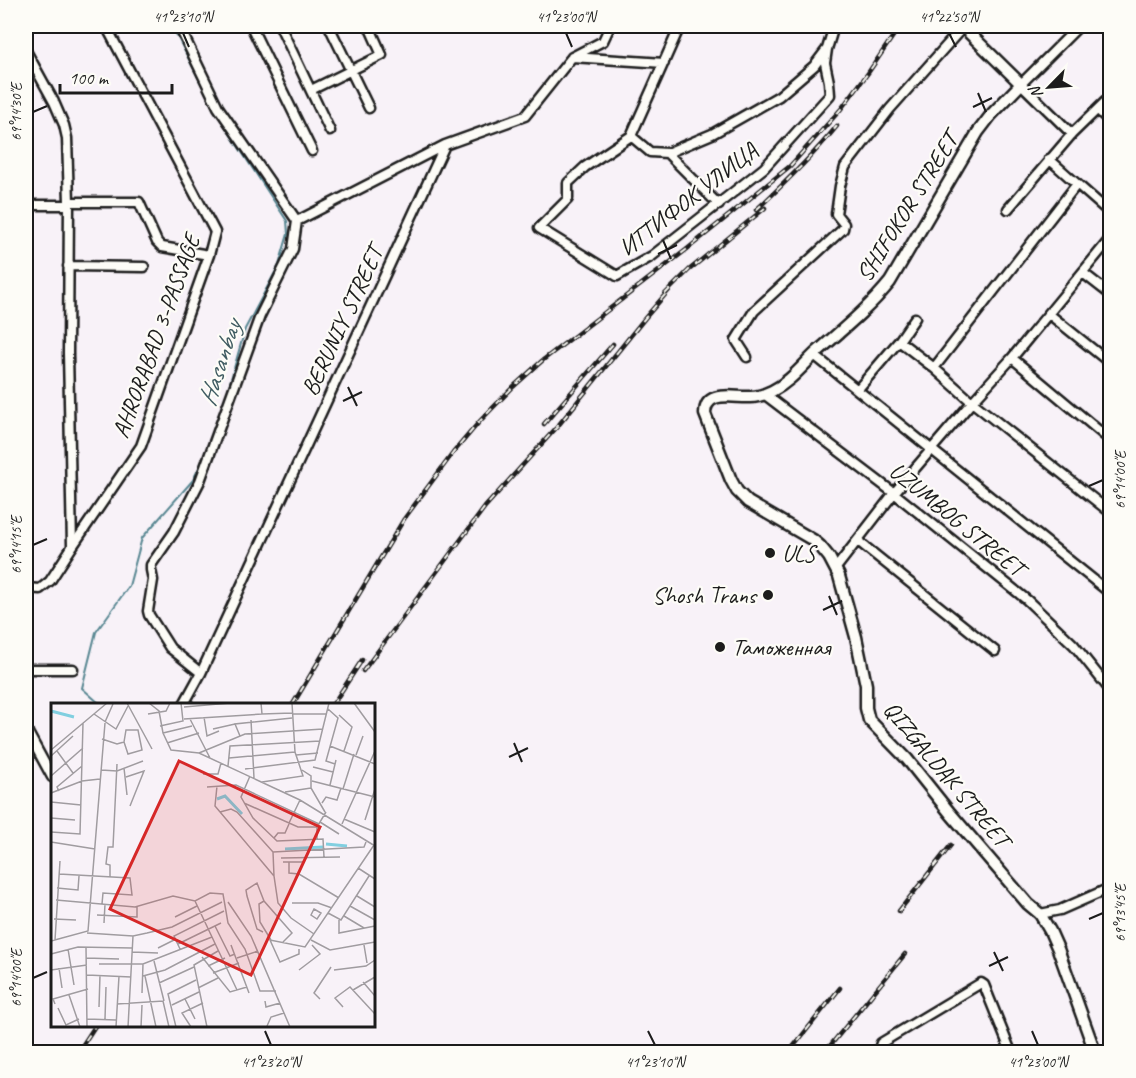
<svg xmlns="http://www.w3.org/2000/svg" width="1136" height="1078" font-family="Caveat,sans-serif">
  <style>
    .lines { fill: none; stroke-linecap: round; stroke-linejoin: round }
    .stream { stroke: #598792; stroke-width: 2 }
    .minor-casing { stroke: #1c1c1c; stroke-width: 13 }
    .tertiary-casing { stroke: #1c1c1c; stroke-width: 15 }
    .minor { stroke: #fdfcf7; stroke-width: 8 }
    .tertiary { stroke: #fdfcf7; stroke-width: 10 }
    .rail-casing { stroke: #1c1c1c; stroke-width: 4.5 }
    .rail { stroke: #fdfcf7; stroke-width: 2; stroke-dasharray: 7; stroke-linecap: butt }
    .ticks { fill: none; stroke: #1c1c1c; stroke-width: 2 }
    .poi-dot { fill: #1c1c1c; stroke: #fdfcf7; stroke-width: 2 }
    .labels { text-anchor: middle; stroke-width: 4.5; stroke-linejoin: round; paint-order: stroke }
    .street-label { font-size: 24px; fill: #1c1c1c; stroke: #fdfcf7 }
    .poi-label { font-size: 24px; fill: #1c1c1c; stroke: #fdfcf7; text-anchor: start }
    .water-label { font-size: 26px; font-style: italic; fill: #3f5b61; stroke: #fdfcf7 }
    .inset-river { fill: none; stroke: #81cfe0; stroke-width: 3 }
    .inset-road { fill: none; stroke: #a09ca0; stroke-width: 1.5 }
    .view { fill: #d62828; fill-opacity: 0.15; stroke: #d62828; stroke-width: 3 }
    .inset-edge { fill: none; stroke: #1c1c1c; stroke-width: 3 }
    .neatline { fill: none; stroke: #1c1c1c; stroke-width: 2 }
    .ticks-label { font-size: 15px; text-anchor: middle; fill: #1c1c1c }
  </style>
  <rect width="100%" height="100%" fill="#f8f2f8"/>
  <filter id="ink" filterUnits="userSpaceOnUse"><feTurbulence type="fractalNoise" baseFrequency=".0167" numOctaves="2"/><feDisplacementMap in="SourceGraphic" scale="12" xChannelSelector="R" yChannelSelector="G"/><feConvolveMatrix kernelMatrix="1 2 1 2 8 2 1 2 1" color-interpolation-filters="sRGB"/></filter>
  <g filter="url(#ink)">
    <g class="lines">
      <path class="stream" d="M172,26L215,111L287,221L288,234L279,265L245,329L224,404
        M100,704L82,688L96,632L129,586L142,538L193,480L208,449"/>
      <g class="minor-casing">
        <path id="minor" d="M179,26L218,107L297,221
          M251,26L312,151
          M280,26L330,131
          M329,26L369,108
          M680,26L631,136L585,167L568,183V199L539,228L617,276L652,256L764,168L830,95L829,82L825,63L827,49
          M745,26H746
          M26,51L54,102L64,125L67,138L69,202L68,353L72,546
          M572,57L664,63
          M311,90L382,55L369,26
          M1098,110L1110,122
          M1072,134L1021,84L1079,26
          M631,136L650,152L667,153L712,134L779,96L814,66L827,49L834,26
          M667,153L719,205
          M1077,184L1110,213
          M69,202H139L157,242L162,247L209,255
          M26,205H69
          M1008,209L1072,134L1110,97
          M297,221L445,145
          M68,266L144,267
          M1083,273L1110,294
          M1049,314L1110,363
          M899,341L934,368L972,402L1110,512
          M814,355L1110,593
          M747,357L736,340L754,311L843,229L844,224L836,214L840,186L845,167L890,109L963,27
          M1012,358L1110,440
          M934,368L1077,184L1049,159
          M858,389L899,341L915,318
          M764,394L894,493L1027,600L1074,645L1110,690
          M858,541L995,651
          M836,568L894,493L972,402L1012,358L1110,239
          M26,588L40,589L50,581L72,547L141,446L209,255L215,232L106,26
          M26,669H73
          M201,673L170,648L149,615L148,611L153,580L151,570V565L174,532L200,481L260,316L293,249L297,221
          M184,704L201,673L445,145L525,116L572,57L603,41L610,26
          M26,729L52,777
          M1040,914L1060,910L1110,888V891
          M882,1052L880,1046L881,1043L981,983L984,985L1011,1052"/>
      </g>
      <g class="tertiary-casing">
        <path id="tertiary" d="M964,26L963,27L1021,84L991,115L978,132L890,282C869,308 842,330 817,352C802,366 790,382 772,391C764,395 757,397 750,397C734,398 705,389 705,414L731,480L737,491L748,502L813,540L820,546L829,557L839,576L856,637L866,685V708L869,720L907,759L950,813L1028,904L1040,914L1050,931L1058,949L1095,1052"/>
      </g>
      <use href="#minor" class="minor"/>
      <use href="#tertiary" class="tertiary"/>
      <g class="rail-casing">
        <path id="rail" d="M756,210C785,183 812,157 837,126
          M665,294L689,270L765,208
          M544,424L613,344
          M363,671L485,507L557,427L645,318L670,289
          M293,704L404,519L453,453L480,421L513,387L543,360L686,250L790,166L841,109L868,73L900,26
          M333,704L362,660
          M899,911L951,845
          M78,1052L95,1026
          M789,1052L840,988
          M825,1052L905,954"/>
      </g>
      <use href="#rail" class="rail"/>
    </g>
  </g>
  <path class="ticks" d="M183,33L189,47M566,33L572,47M949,33L956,47M978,93L986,112M973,107L992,98M33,112L47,106M663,240L671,259M658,254L677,245M348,387L357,406M343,401L362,392M1089,486L1103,480M33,545L47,539M829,596L837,615M823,610L842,601M514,743L522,762M509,757L528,748M1089,919L1103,913M994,952L1003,971M989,966L1008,957M33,978L47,972M265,1031L271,1045M648,1031L655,1045M1032,1031L1038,1045"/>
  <g class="poi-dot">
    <circle cx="770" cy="553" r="6"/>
    <circle cx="768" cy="595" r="6"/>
    <circle cx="720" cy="647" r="6"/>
  </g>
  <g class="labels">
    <g class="street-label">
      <text transform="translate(688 199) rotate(-38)" y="8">ИТТИФОК УЛИЦА</text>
      <text transform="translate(907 207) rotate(-58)" y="8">SHIFOKOR STREET</text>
      <text transform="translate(342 321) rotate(-65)" y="8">BERUNIY STREET</text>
      <text transform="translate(156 336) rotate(-70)" y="8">AHRORABAD 3-PASSAGE</text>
      <text transform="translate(957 519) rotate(39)" y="8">UZUMBOG STREET</text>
      <text transform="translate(947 774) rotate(50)" y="8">QIZGALDAK STREET</text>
    </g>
    <g class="poi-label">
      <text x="782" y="561">ULS</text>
      <text x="756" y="603" text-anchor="end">Shosh Trans</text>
      <text x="732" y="655">Таможенная</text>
    </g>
    <g class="water-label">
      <text transform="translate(219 363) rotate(-72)" y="9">Hasanbay</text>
    </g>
  </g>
  <g transform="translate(51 703)">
    <rect width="324" height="324" fill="#f8f2f8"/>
    <path class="inset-river" d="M0,8L23,14M166,96L174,93L191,111M275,141L296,143M234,146L272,144"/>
    <path class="inset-road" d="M76,0L101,46M98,0L108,8L112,30L120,47L148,50L249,97L324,143M210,0L211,11L241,10M303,0L324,29M133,4L179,0M277,6L287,15L275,58L284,61M43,11L65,26L77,3M97,11L115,8L119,0M241,11H276M288,12L301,24L293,48M153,14L156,33L168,28M133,16L211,11M139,16L159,55M200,17L203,75M54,19L62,1M109,23L132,18L130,0M162,26L184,21M112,30L141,23M189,33L184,21L241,15M51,36L66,41L73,39L77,51L91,47L87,27H75L73,39M116,40L148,30M279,43L324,61M0,47L56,0M6,48L22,70M148,50L194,31L272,26M245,52L267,50M305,52L312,33M0,53L22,33M178,55L244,49M177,63L179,43L269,38M262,64L282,69M73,65L76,92M194,66L264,57L278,0M50,67L66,68L92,58M251,67L260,73V85L274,109M152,71H167L170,60M0,73L32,45M199,73L190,94L202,115L226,138L272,136L273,154M75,74L93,68L79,103M261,78L324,94M211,79L252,73L244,49L241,0M279,82L285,57M166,83L164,103L223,173L227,200L240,215L263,231M156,84L185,82L268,121M292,86L303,51M8,88L6,84L31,63M234,89L260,85M0,90L31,78L49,76M0,99L30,102M193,100L247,124H266M271,100L275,94L286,97L290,85M169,109L180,106L186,109L222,149L223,173M0,115L24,117M293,116L324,129M314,117L324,86M269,119L288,131M238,120L249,97M291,121L324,48M0,129L29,131L32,20M223,135L227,130H234L238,121M266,136V124L275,109M0,139L44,146M222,149L313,144L315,139M230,155L289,154M232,159H253M238,159V170L248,171L288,195M307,165L324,176M8,171L79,175L81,192L52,190L51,201M59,174V162L55,161L57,144H62L66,61M6,185L27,187L28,173M306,193L324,204M5,197L84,204L122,193L144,198L159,190L172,191L177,220L194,246L209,288H225M144,198L186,287M213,198L208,201L209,219L220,237M177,199L200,233L239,324M241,200H267L281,205M299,203L324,217M263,206L270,210L266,216L260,212ZM277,210L290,217L318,173M46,212L86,214V204M293,213L313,225M124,214L146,203M3,216L25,217M288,217V230L324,223M53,220L54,201M164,223L179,253L184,251M212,229L206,226L196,193L195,187L206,180L213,198L241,230L232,239M36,230L82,233L96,230L121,224L171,199M4,237L9,158M260,237L279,247L324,239M0,238L37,228L54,20M127,241L170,220M180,242L198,290M313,242L316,260M35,244L36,324M107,245L125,236M17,246L20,264M129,246L123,233L173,208M248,246V251L229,259L219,237L254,244L323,142M81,249L107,250M0,251L27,244L81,245M151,254L179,289L196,284M35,255L68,256M186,255L207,248M103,258L113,298M48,261H92L161,234M157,263L174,255M20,264L23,282M8,265L11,285M0,267L36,262M248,267L269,251L261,242M283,267L315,263L324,257M162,270L188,260M36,272L80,274M92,273L114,267L164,241M94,273L105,324M312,279L324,293M108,280L143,264M147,285L167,275M302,287L324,274M91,290L92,261M18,292L29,324M134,296L144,316M269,296L263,290L280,264M214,298L215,304L229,300M4,301L2,296L37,286M66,301L112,298L118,324M121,302L148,289M48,304L49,272M292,304L284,295L299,284L324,311M7,305L15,322L28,316M36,316L65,317M54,316L55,284M216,323L220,314L233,310M65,324L68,273M77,324L82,233M90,324L91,302M125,324L117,291L145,277M140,324L131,310L152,300M156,324L143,262L167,248"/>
    <path class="view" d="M128,58L269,124L200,272L59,206Z"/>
    <rect width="324" height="324" class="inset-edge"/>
  </g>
  <rect width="1136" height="1078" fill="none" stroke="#fdfcf7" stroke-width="66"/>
  <g transform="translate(1049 87) rotate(245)" stroke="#fdfcf7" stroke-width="4.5" paint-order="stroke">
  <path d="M0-4.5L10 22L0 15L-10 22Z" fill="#1c1c1c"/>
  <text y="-9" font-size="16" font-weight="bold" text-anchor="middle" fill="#1c1c1c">N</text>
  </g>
  <path d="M60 84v9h112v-9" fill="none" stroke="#1c1c1c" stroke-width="3"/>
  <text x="69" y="84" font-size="18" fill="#1c1c1c" stroke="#fdfcf7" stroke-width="4.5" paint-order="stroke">100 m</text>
  <rect x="33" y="33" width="1070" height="1012" class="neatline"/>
  <g class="ticks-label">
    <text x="183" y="22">41°23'10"N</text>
    <text x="566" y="22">41°23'00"N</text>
    <text x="949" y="22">41°22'50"N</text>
    <text transform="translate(16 112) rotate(-90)" y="5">69°14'30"E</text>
    <text transform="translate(1120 480) rotate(-90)" y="5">69°14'00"E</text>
    <text transform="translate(16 545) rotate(-90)" y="5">69°14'15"E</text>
    <text transform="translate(1120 913) rotate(-90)" y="5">69°13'45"E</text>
    <text transform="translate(16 978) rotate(-90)" y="5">69°14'00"E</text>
    <text x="271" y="1067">41°23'20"N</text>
    <text x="655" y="1067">41°23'10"N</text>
    <text x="1038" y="1067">41°23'00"N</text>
  </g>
</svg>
